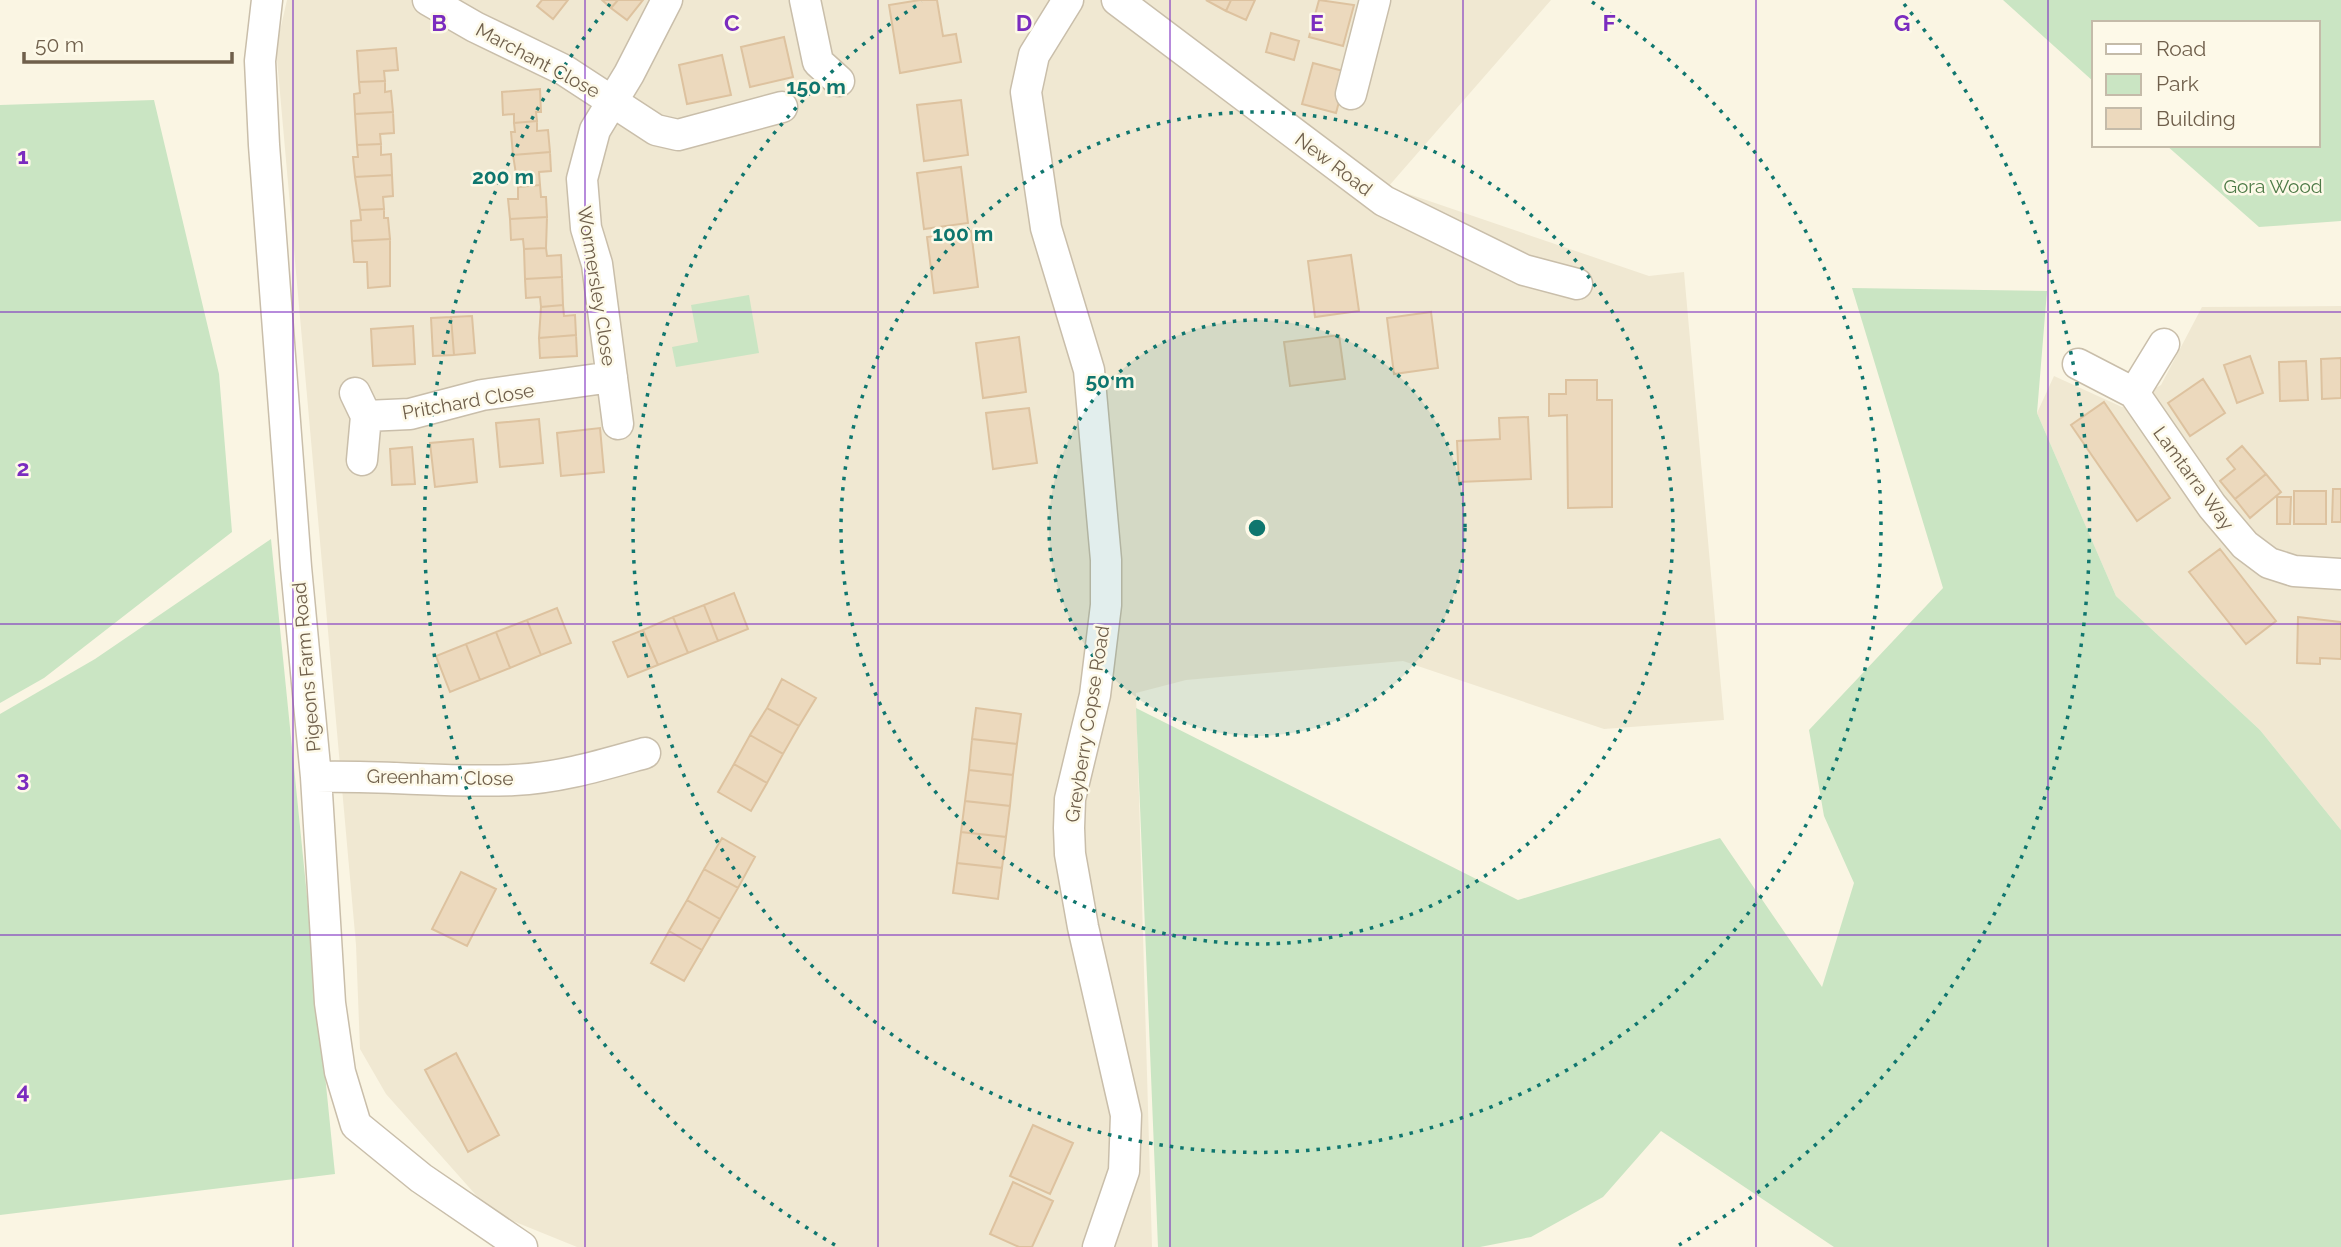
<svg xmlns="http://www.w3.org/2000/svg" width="2341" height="1247" font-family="Raleway,sans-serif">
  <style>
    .residential { fill: #f0e8d2 }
    .green { fill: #cae5c3 }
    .building { fill: #ecd9bd; stroke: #ddc29f; stroke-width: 2 }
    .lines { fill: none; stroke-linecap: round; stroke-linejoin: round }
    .street-casing { stroke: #c9beaa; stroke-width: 33 }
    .street { stroke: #fff; stroke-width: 30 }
    .grid { fill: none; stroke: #7b2cbf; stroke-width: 2; stroke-opacity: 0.55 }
    .ring { fill: none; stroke: #0f766e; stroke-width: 3.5; stroke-dasharray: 3.5 7 }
    .labels { text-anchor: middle; stroke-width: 5; stroke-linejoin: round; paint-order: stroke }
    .street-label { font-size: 19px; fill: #6f5f4b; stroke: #fdf9e8 }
    .park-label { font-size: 19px; fill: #4d7a47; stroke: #fdf9e8 }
    .grid-label { font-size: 23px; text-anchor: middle; font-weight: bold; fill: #7b2cbf; stroke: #fdf9e8; stroke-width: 5; stroke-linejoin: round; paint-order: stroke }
    .centre { fill: #0f766e; stroke: #fdf9e8; stroke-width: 3.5 }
    .ring-label { font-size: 21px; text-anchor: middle; font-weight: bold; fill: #0f766e; stroke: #fdf9e8; stroke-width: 5; stroke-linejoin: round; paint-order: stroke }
  </style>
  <rect width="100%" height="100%" fill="#faf5e3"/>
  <path class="residential" d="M287,0H1551L1388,187L1649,276L1684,272L1724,720L1604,729L1403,661L1186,680L1136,693L1152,1247H577L491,1212L386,1094L360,1049L356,945L276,48Z
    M2341,306V830L2260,730L2116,596L2037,413L2054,376L2122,407L2161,385L2202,307Z"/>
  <path class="green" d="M2003,0H2341V221L2259,227L2166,145H2318V23H2094V82Z
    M154,100L219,374L232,532L44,678L0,703V105Z
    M1852,288L2047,291L2037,413L2116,596L2260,730L2341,830V1247H1834L1661,1131L1603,1197L1531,1237L1480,1247H1158L1136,708L1518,900L1720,838L1822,987L1854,883L1824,816L1809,730L1943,588Z
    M749,295L759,353L676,367L672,347L698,342L691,305Z
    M271,539L335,1174L0,1215V714L95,659Z"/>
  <path class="building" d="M542,0H568L553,19L537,6Z
    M602,0H618L611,8Z
    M618,0H643L627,20L611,8Z
    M920,0H937L943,36L956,34L961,62L900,73L889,5Z
    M1206,0H1231L1226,11Z
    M1231,0H1255L1246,20L1226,11Z
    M1319,0L1354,5L1343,46L1309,37Z
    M1271,33L1299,41L1294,60L1266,52Z
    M784,37L793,77L750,87L741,47Z
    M396,48L398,70L384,71L385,81L359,82L357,51Z
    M722,55L731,95L687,104L679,65Z
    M1313,63L1347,72L1336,113L1302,104Z
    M385,81V92L391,91L393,112L355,114L354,94L360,93L359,82Z
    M540,89L541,112H536L537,121L514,123V114L503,115L502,92Z
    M961,100L968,155L924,161L917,105Z
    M393,112L394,133L380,134L381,144L357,145L355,114Z
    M537,121V131L548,130L550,152L513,155L511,132H515L514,123Z
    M381,144V155L391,154L392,175L355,177L353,157H358L357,145Z
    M550,152L551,171L539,172L540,185L518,187L513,155Z
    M961,167L968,223L924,229L917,173Z
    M392,175L393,196L383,197L384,209L360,210L355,177Z
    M540,185L541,197H546L547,217L510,219L508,199H518V187Z
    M384,209V218H388L390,239L352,241L351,221L361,220L360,210Z
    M547,217L546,248L524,249L523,239L511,240L510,219Z
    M971,231L978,287L934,293L927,237Z
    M390,239V286L368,288L367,262H354L352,241Z
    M546,248L547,256L561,255L562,277L525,279L524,249Z
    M1351,255L1359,311L1315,317L1308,261Z
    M562,277L563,305L541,307L540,297L526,298L525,279Z
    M563,305L564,316L575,315L576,335L539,338L541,307Z
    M1431,312L1438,368L1394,374L1387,318Z
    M472,316L475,353L454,355L451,317Z
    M451,317L454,355L433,356L431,318Z
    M413,326L415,364L373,366L371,329Z
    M576,335L577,356L540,358L539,338Z
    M1339,335L1345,379L1290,386L1284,342Z
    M1019,337L1026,392L983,398L976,343Z
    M2250,356L2263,393L2237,403L2224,365Z
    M2341,358V398L2322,399L2321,359Z
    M2306,361L2308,400L2280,401L2279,362Z
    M2203,379L2225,413L2190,436L2168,403Z
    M1566,380H1597V400H1612V507L1568,508L1567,415L1549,416V394H1566Z
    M2104,402L2170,498L2137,521L2071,425Z
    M1029,408L1037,463L993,469L986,413Z
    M1528,417L1531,479L1459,482L1457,441L1500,439L1499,418Z
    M539,419L543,463L500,467L496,423Z
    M600,428L604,472L561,476L557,433Z
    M473,439L477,482L435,487L430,443Z
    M2242,446L2266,474L2235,499L2220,481L2235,469L2227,459Z
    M412,447L415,484L392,485L390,449Z
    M2266,474L2281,492L2250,518L2235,499Z
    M2333,489H2341V522H2332Z
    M2294,491H2326V524H2294Z
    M2277,497H2291L2290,524H2277Z
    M2220,549L2276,621L2246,644L2189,572Z
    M734,593L748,629L718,641L704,605Z
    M704,605L718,641L688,653L673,617Z
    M557,608L571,643L541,655L527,620Z
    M673,617L688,653L658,665L643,630Z
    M2298,617L2341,622V659L2320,658V664L2297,663Z
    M527,620L541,655L510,668L496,632Z
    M643,630L658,665L628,677L613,642Z
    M496,632L510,668L480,680L466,644Z
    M466,644L480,680L450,692L436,656Z
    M782,679L816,698L799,726L767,708Z
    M767,708L799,726L783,754L750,735Z
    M976,708L1021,714L1017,744L972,739Z
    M750,735L783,754L767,783L734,764Z
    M972,739L1017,744L1013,775L969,770Z
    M734,764L767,783L751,811L718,792Z
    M969,770L1013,775L1010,806L965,801Z
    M965,801L1010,806L1006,837L961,832Z
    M961,832L1006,837L1002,868L957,863Z
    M722,838L755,857L738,888L704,869Z
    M957,863L1002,868L998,899L953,893Z
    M704,869L738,888L720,919L687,900Z
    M461,872L496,889L467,946L432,929Z
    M687,900L720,919L702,950L669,931Z
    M669,931L702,950L684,981L651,963Z
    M456,1053L499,1135L468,1152L425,1070Z
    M1033,1125L1073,1143L1050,1194L1010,1176Z
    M1013,1182L1053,1201L1032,1247H1019L990,1234Z"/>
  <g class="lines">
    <g class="street-casing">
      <path id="street" d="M267,0L260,61L264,145L296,567L316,777L330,1003L340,1072L356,1125L421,1178L522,1247
        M428,0L475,27L564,70L656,130L678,135L782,107
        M805,0L818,62L839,81
        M1068,0L1034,55L1026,92L1046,228L1089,370L1106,560V605L1095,695L1070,799L1069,828L1070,854L1083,927L1126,1115L1124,1171L1098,1247
        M1117,0L1384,201L1524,270L1577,284
        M1351,94L1375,0
        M2078,364L2134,393L2212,506L2245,545L2269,563L2294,571L2341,574
        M355,393L366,416L362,460
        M2134,393L2164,344
        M366,416L410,414L482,395L612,377
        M618,424L597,264L586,228L582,179L595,130L629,74L667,0
        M316,777C382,775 448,783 514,780C560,778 602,765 645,753"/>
    </g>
    <use href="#street" class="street"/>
  </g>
  <path class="grid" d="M293,0V1247M585,0V1247M878,0V1247M1170,0V1247M1463,0V1247M1756,0V1247M2048,0V1247M0,312H2341M0,624H2341M0,935H2341"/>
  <circle cx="1257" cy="528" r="208" fill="#0f766e" fill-opacity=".12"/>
  <g class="ring">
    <circle cx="1257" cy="528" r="208"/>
    <circle cx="1257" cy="528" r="416"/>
    <path d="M1592 2A624 624 0 1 1 922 2"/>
    <path d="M835 1245A832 832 0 0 1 610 4M1904 4A832 832 0 0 1 1679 1245"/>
  </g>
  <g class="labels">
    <g class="street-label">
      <text transform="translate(538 60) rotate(28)" y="7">Marchant Close</text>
      <text transform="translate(1334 164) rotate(37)" y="7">New Road</text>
      <text transform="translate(597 286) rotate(81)" y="7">Wormersley Close</text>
      <text transform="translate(468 401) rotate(-10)" y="7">Pritchard Close</text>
      <text transform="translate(2194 478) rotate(54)" y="7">Lamtarra Way</text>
      <text transform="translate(306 667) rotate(-95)" y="7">Pigeons Farm Road</text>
      <text transform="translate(1087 724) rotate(-81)" y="7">Greyberry Copse Road</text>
      <text transform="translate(440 777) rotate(1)" y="7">Greenham Close</text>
    </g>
    <g class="park-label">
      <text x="2273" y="193">Gora Wood</text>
    </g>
  </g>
  <g class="grid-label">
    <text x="439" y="31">B</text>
    <text x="732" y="31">C</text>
    <text x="1024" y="31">D</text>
    <text x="1317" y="31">E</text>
    <text x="1609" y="31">F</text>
    <text x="1902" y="31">G</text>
    <text x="23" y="164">1</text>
    <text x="23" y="476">2</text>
    <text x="23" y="787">3</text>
    <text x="23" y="1099">4</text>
  </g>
  <circle cx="1257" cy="528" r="10" class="centre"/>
  <g class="ring-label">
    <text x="816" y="94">150 m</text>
    <text x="503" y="184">200 m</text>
    <text x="963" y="241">100 m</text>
    <text x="1110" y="388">50 m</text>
  </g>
  <rect x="2092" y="21" width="228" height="126" fill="#fdf9e8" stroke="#c4bba9" stroke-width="2"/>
  <rect x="2106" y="44" width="35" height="10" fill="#ffffff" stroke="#c4bba9" stroke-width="2"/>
  <text x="2156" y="56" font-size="21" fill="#6f5f4b">Road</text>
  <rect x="2106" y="74" width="35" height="21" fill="#cae5c3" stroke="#c4bba9" stroke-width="2"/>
  <text x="2156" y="91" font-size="21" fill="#6f5f4b">Park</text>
  <rect x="2106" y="108" width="35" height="21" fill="#ecd9bd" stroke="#c4bba9" stroke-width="2"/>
  <text x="2156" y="126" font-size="21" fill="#6f5f4b">Building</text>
  <path d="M24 52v10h208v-10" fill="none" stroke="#6f5f4b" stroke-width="3.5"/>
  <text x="35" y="52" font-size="21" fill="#6f5f4b" stroke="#fdf9e8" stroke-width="5" paint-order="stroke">50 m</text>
</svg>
